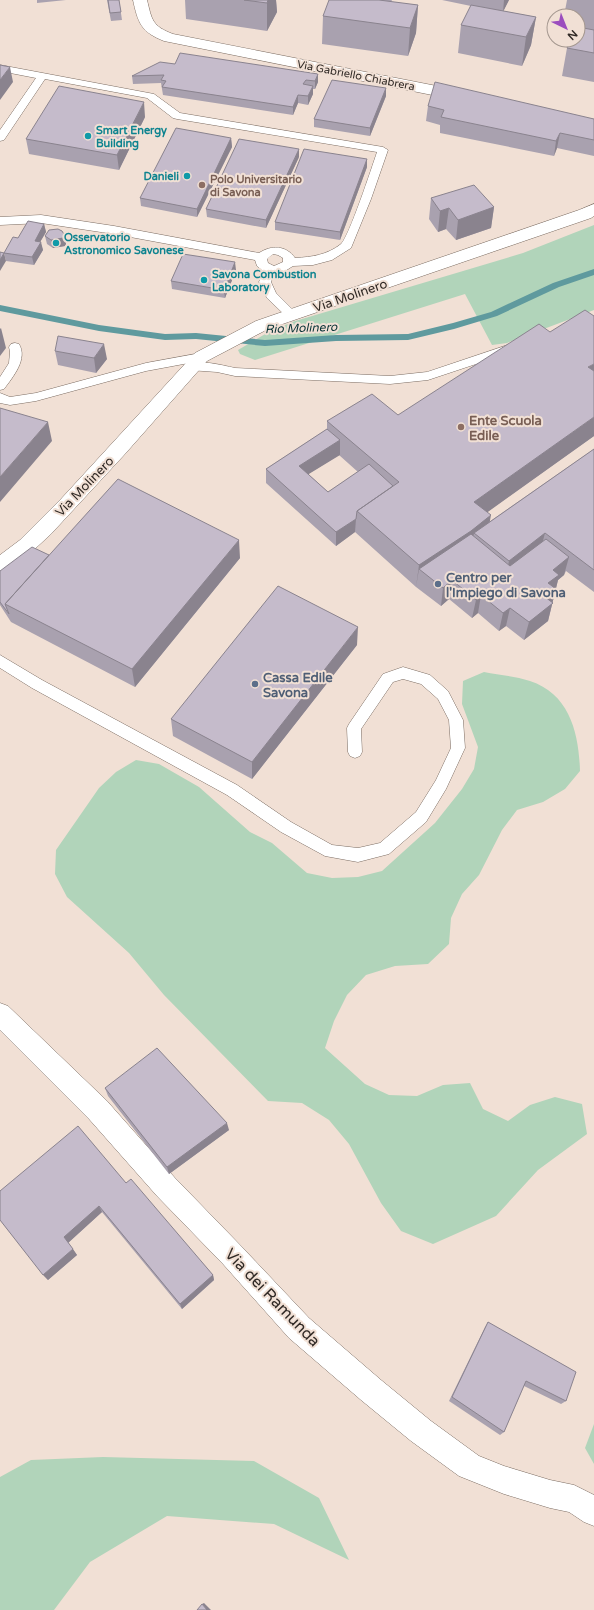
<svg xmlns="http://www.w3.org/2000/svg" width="594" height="1610" font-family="'Varela Round',sans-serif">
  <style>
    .green { fill: #b1d4ba }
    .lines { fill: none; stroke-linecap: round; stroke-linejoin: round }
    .stream { fill: #5f9a9e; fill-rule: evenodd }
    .service-casing { stroke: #7c6d63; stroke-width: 1 }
    .minor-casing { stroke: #7c6d63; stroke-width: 1 }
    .service { fill: #fff; fill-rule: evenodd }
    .minor { fill: #fff; fill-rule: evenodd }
    .wall { fill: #a9a1af; fill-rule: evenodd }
    .shaded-wall { fill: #8a838e }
    .building { fill: #c5bbcb; stroke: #8a838e }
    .culture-dot { fill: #0f9aa8; stroke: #f1e0d5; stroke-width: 1.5 }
    .education-dot { fill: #8d6e63; stroke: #f1e0d5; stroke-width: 1.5 }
    .service-dot { fill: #5c6f8a; stroke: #f1e0d5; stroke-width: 1.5 }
    .labels { text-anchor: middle; stroke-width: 4; stroke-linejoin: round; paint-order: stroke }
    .far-street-label { font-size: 11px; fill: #312a26; stroke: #f1e0d5 }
    .far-culture-label { font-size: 11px; font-weight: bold; fill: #0d838f; stroke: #f1e0d5; text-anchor: start }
    .far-education-label { font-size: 11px; font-weight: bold; fill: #785e54; stroke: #f1e0d5; text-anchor: start }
    .far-water-label { font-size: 12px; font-style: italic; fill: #043134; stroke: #f1e0d5 }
    .street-label { font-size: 13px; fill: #312a26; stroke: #f1e0d5 }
    .education-label { font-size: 13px; font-weight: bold; fill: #785e54; stroke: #f1e0d5; text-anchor: start }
    .service-label { font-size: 13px; font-weight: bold; fill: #4e5e75; stroke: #f1e0d5; text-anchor: start }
    .near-street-label { font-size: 16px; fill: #312a26; stroke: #f1e0d5 }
  </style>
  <rect width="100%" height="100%" fill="#f1e0d5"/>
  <path class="green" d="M594,225V310L507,343L492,345L465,294L255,360L240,354L238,350L267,333L292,322L523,253Z
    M484,672C499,675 515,676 530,681C570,694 579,734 580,771L565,789L543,802L517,810L502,830L479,875L462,894L451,918L449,944L428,964L395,966L366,975L347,995L334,1021L325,1048L365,1084L389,1095L417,1096L443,1085L470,1083L483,1109L508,1121L530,1105L555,1097L582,1104L587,1134L538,1170L496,1216L433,1244L401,1231L381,1203L349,1144L329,1120L302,1103L268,1101L164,995L129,953L67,897L55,874L56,850L99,788L116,772L136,760L159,764L199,787L250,832L272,843L307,873L332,878L358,877L382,871L435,823L462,789L474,769L478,747L462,704L463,681Z
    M594,1424V1464L585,1448Z
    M103,1457L254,1461L319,1498L349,1560L274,1524L167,1516L90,1562L54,1610H0V1477L31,1460Z"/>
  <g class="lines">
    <path class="stream" d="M594,269V275L559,287L497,316L454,329L408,340L336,341L265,346L196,339L165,340L99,331L0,311V305L99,325L165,334L196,333L265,340L336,335L408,334L453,323L491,312L553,283Z"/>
    <g class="service-casing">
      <path id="service" d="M0,65L154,94L180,113L383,147L388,150L371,199L351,248L332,260L313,265L293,266L285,271L274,274L271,282L276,293L298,315L296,318H288L267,298L259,282L263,271L257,266L255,260L114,234L41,223L0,225V217L41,215L114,226L259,253C271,245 286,245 295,258C312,257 327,255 341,244C349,237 372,167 377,152L177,119L173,118L147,98L45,79L4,140L0,141V130L36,78L0,71ZM273,254L278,255L283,258V262L274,266L268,263L267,259Z
        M15,343L19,344C28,359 13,377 4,389L0,390V377L9,363L10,352L9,347L11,344Z
        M514,343L518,344L520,347L518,350L428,380L390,384L235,376L217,372L189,370L187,367L189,364C203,360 221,365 235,368L390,376L427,372Z
        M201,353L205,354L207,357L205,360L146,371L36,401L10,405L0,403V393L10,397L36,393L146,363Z
        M0,655L42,680L237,785L291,822L332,845L358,848L380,843L416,812L436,780L451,748L449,720L438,699L421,684L403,679L393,682L361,729L362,752L360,756L355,758L350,756L348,752L347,728L349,724L383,674L403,667L430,675L448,691L463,720L465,748L446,789L426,822L389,854L358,862L325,856L281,832L227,795L32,688L0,668Z"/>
    </g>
    <g class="minor-casing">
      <path id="minor" d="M133,0H147C152,20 152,26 173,34L462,91L467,93L470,96L467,99L462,101L164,41C141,32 138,23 133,0Z
        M594,204V216L591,218L268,329L207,361L125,454L51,534L25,558L7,569L0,572V555L20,540L61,499L195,353L256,321L579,210Z
        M0,1003L8,1006L107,1101L175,1178L241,1246L309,1318L381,1380L431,1421L479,1456L504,1466L550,1480L574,1485L594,1495V1526L584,1522L569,1512L550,1508L504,1494L459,1476L411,1441L361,1400L289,1338L223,1264L157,1196L89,1119L0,1030Z"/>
    </g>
    <use href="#service" class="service"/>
    <use href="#minor" class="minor"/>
  </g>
  <path class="wall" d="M37,0H66L37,3Z
    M107,0H119L122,20L111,21Z
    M185,0H276L277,12L267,31L186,19Z
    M380,0H392L391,2L418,5L416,33L408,56L322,44L323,16Z
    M442,0H509L503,11L536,17L531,45L522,66L458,53L461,25L471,6Z
    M567,0H594V82L562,76L567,48L578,27V16H564Z
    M175,64L318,74V82L315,89H313V94L308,105L298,103L293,115L163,95L161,83L133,84L132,76Z
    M386,88V96L370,136L314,127V119Z
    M428,106L594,119V156L557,148L554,156L440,133V125L426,121Z
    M145,117L119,170L29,154L26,139Z
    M231,138L232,147L197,217L141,206L140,198Z
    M299,157L266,228L207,217L206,209Z
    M367,159V167L340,240L275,230V222Z
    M431,198L494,207L491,228L456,240L446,229L438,232L429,219Z
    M44,224L46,232L40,242L43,250L34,265L6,261L4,253L18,238Z
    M45,236H65L66,244L65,246L53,248L47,244Z
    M236,270L225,298L172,289L171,281Z
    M55,351L107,359L96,373L58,365Z
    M398,415L594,436L487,512L489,522L594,449V592L566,571L564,575L558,580L548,621L524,640L506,626L499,631L478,613L472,618L449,599L441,606L416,587L355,532L336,546L266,483V469L327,429V421ZM339,455L358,472L328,492L308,474Z
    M49,555L240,558L135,687L11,622L0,605V571Z
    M357,645L252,779L173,736L171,719Z
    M105,1088L229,1130L169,1174L108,1096Z
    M126,1183L213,1275L214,1280L182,1309L102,1212L68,1243L77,1255L48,1280L0,1220Z
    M488,1322L566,1401L561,1404L524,1386L504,1432L500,1435L449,1401L485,1327Z"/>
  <path class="shaded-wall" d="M268,0H276L277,12L267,31V3Z
    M504,0H509L503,12Z
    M418,5L416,33L408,56L410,28Z
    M536,17L531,45L522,66L526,37Z
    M10,67L13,82L0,100V80Z
    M318,74V82L315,89V81Z
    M313,86V94L308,105V96Z
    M386,88V96L370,136V128Z
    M298,95V103L293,115V107Z
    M144,102L145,117L119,170L117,155Z
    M560,133L557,148L554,156L556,141Z
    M231,138L232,147L197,217V209Z
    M299,149V157L266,228V220Z
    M367,159V167L340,240V232Z
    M494,207L491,228L456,240L458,220Z
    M449,208L446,229L438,232L440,211Z
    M44,224L46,232L36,249L35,241Z
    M65,236L66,244L65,246L53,248L51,240Z
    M41,242L43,250L34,265L32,257Z
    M4,253L6,261L0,271V260Z
    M235,262L236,270L225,298L224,290Z
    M1,328L6,348L0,356V329Z
    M104,344L107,359L96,373L94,358Z
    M594,364V383L588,367Z
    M594,417V436L471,524L474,502Z
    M48,422L52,441L0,502V477Z
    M340,440V455L299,480V466Z
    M491,515L487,537L474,533L471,549L419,569L416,587L419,565Z
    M356,519L355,532L336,546V532Z
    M545,533L540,552L505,579L509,561Z
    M239,540L240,558L135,687L132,669Z
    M569,557L564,575L558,580L548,621L524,640L529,622L548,583L553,570Z
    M452,580L449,599L441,606L443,588Z
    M481,595L478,613L472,618L476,600Z
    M510,608L506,626L499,631L503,613Z
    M358,627L357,645L252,779V762Z
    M227,1123L229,1130L169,1174L167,1167Z
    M99,1206L102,1212L68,1243L64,1237Z
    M73,1249L77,1255L48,1280L43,1275Z
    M213,1275L214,1280L182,1309L180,1304Z
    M204,1603L211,1610H207L202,1604Z"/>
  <path class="building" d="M108,0H119L121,12L110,13Z
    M244,0H268L267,3Z
    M329,0H379L418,5L410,28L323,16Z
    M471,5L536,17L526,37L461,25Z
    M578,27L594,30V53L567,48L570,40H578Z
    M180,53L318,74L315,81L306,80L303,84L313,86L308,96L298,95L293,107L162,87L166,81L161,80L164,75L132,76L160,62L175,64Z
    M0,65L10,67L0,80Z
    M332,80L386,88L370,128L314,119Z
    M435,82L594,119V140L560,133L556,141L441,117L444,110L428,106Z
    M59,86L144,102L117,155L26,139Z
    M176,128L231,138L197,209L140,198Z
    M239,139L299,149L266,220L206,209Z
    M304,149L367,159L340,232L275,222Z
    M474,185L494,207L458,220L449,208L440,211L431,198Z
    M28,221L44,224L35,241L41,242L32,257L4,253L13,237L18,238Z
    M58,229L62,231L65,236L63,238L51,240L45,236L49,230Z
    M0,252L4,253L0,260Z
    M183,254L235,262L224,290L171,281Z
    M585,310L594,316V364L588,367L594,371V417L474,502L491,515L471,531L419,565L357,511L399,482L327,421L372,394L398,415L539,324L550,332Z
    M58,336L104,344L94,358L55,351Z
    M0,408L48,422L0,477Z
    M327,429L340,440L299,466L328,492L369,464L393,486L357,511L356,519L336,532L266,469Z
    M594,449V570L545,533L509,561L474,533Z
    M118,479L239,540L132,669L5,604Z
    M471,534L510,566L546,539L569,557L553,570L559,575L548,583L556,589L545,597L553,603L529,622L510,608L503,613L481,595L476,600L452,580L443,588L419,569Z
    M32,547L49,555L5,604L9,614L0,602V571Z
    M278,586L358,627L252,762L171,719Z
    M157,1048L227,1123L167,1167L105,1088Z
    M78,1126L126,1183L131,1179L213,1275L180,1304L99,1206L64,1237L73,1249L43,1275L0,1220V1191Z
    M488,1322L576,1372L566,1401L526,1381L504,1432L452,1397Z
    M202,1604L207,1610H197Z"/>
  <g class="culture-dot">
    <circle cx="88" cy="136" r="4"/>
    <circle cx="187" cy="176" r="4"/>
    <circle cx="56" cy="243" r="4"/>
    <circle cx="204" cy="280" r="4"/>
  </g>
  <g class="education-dot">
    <circle cx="202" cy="185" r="4"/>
    <circle cx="461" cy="427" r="4"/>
  </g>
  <g class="service-dot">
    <circle cx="438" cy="584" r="4"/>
    <circle cx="255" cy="684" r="4"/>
  </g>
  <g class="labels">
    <g class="far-street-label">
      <text transform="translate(356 75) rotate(11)" y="4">Via Gabriello Chiabrera</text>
    </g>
    <g class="far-culture-label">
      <text x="96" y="134">Smart Energy<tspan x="96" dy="13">Building</tspan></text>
      <text x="179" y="180" text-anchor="end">Danieli</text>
      <text x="64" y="241">Osservatorio<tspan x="64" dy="13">Astronomico Savonese</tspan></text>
      <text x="212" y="278">Savona Combustion<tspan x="212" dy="13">Laboratory</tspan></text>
    </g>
    <g class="far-education-label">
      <text x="210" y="183">Polo Universitario<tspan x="210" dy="13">di Savona</tspan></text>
    </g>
    <g class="far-water-label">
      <text transform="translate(301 328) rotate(-2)" y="4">Rio Molinero</text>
    </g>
    <g class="street-label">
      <text transform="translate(350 295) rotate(-19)" y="5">Via Molinero</text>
      <text transform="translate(84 486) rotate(-46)" y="5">Via Molinero</text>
    </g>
    <g class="education-label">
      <text x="469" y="425">Ente Scuola<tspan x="469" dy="15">Edile</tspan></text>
    </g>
    <g class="service-label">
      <text x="446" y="582">Centro per<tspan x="446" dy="15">l'Impiego di Savona</tspan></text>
      <text x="263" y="682">Cassa Edile<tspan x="263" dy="15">Savona</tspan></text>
    </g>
    <g class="near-street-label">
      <text transform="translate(273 1297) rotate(46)" y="6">Via dei Ramunda</text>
    </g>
  </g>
  <g transform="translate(566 28) rotate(137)"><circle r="19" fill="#f1e0d5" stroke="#a4978f"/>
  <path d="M0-3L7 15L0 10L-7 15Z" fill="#9b4dbe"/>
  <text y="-6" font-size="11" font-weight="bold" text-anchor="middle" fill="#312a26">N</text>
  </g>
</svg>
